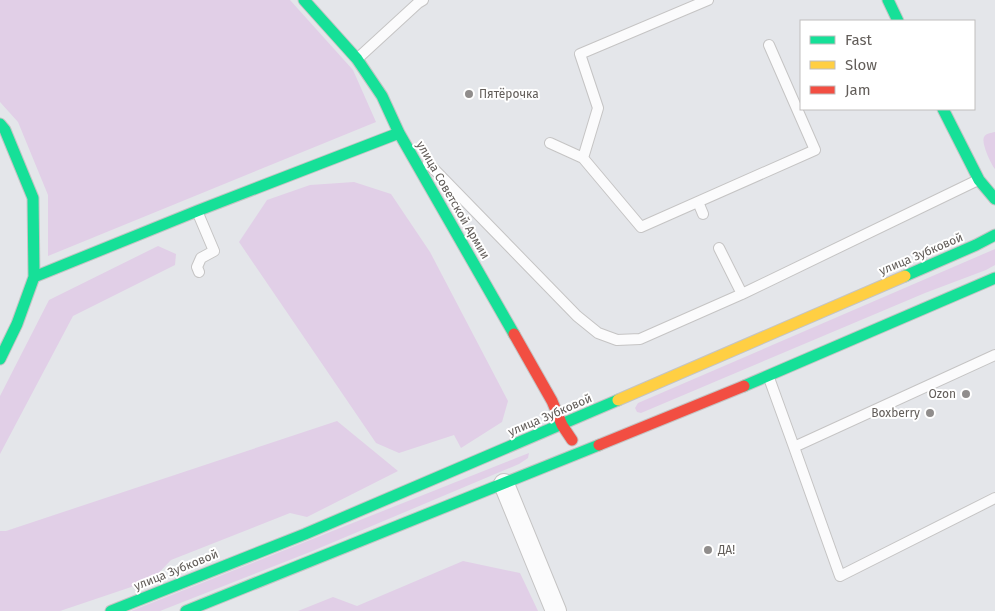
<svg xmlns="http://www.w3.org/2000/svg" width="995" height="611" font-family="'Fira Sans',sans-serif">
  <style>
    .green { fill: #e1cfe7 }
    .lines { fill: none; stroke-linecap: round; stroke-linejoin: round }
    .lane-casing { stroke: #c5c4c4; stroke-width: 12 }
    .street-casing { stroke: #c5c4c4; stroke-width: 22 }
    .fast-casing { stroke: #c4c4c4; stroke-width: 13 }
    .slow-casing { stroke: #c4c4c4; stroke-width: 13 }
    .jam-casing { stroke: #c4c4c4; stroke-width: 13 }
    .lane { stroke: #fbfbfc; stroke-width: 10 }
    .street { stroke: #fbfbfc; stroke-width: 20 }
    .fast { stroke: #16e098; stroke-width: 11 }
    .slow { stroke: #ffcf43; stroke-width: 11 }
    .jam { stroke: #f24e42; stroke-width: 11 }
    .poi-dot { fill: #908d8c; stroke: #fff; stroke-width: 2 }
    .labels { text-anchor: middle; stroke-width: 4; stroke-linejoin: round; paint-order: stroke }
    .poi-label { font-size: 12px; fill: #625d59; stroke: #fff; text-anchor: start }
    .street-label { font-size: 12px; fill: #625d59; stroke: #fff }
  </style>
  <rect width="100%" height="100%" fill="#e4e6ea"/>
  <path class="green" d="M0,0H290L353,70L376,122L48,256V195L18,122L0,102Z
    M995,132V169C991,164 981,143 984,137C986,133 991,133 995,132Z
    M354,182L391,194L430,252L508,401L502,422L461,448L454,435L399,453L376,443L239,242L267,200L310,185Z
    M158,246L176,254L175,265L73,316L0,454V396L49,300Z
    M995,249V265L986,270L925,293L641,413L637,412L635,408L638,403Z
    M337,421L398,471L307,517L290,513L171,560L152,580L60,611H0V531H6Z
    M529,453L528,458L519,464L310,552L160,611H131Z
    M463,561L520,573L538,611H298L333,597L357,606Z"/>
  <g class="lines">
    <g class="lane-casing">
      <path id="lane" d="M708,0L580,54L598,108L583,158L641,227L815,150L769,45
        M357,59L418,3L423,0
        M550,143L583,158
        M428,163L577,316L598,333L617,340L640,339L742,294L978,180
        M698,202L703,214
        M197,211L214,251L201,258L197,267L199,272
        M719,248L742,294
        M995,355L794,447L840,576L995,498
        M769,378L794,447"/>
    </g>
    <g class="street-casing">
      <path id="street" d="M504,484L556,611"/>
    </g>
    <g class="fast-casing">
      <path id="fast" d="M304,0L357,59L382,96L399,133L514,334
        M888,0L898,21
        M943,109L979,180L995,199
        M0,124L5,130L33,198L34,277L17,324L0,359
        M905,276L976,245L995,235
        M34,277L197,211L399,133
        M744,386L995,278
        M111,611L305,534L618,400
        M186,611L599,445"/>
    </g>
    <g class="slow-casing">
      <path id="slow" d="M618,400L905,276"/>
    </g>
    <g class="jam-casing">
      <path id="jam" d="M514,334L552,401L562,425L572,440
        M599,445L744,386"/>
    </g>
    <use href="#lane" class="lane"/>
    <use href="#street" class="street"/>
    <use href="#fast" class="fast"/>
    <use href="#slow" class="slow"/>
    <use href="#jam" class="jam"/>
  </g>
  <g class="poi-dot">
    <circle cx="469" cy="94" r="5"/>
    <circle cx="966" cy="394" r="5"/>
    <circle cx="930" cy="413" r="5"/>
    <circle cx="708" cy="550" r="5"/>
  </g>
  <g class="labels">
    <g class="poi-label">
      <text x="479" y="98">Пятёрочка</text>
      <text x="956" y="398" text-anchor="end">Ozon</text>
      <text x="920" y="417" text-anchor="end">Boxberry</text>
      <text x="718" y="554">ДА!</text>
    </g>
    <g class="street-label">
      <text transform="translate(453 200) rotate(60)" y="4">улица Советской Армии</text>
      <text transform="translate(921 254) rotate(-23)" y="4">улица Зубковой</text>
      <text transform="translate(550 415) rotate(-23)" y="4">улица Зубковой</text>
      <text transform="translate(176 570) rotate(-22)" y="4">улица Зубковой</text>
    </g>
  </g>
  <rect x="800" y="20" width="175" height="90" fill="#ffffff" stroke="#c0bebd"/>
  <rect x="810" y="36" width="25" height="8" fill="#16e098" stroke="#c0bebd"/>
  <text x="845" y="45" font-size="15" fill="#625d59">Fast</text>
  <rect x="810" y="61" width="25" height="8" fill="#ffcf43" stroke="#c0bebd"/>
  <text x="845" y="70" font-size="15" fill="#625d59">Slow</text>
  <rect x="810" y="86" width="25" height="8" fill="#f24e42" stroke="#c0bebd"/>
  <text x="845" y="95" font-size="15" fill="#625d59">Jam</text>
</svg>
